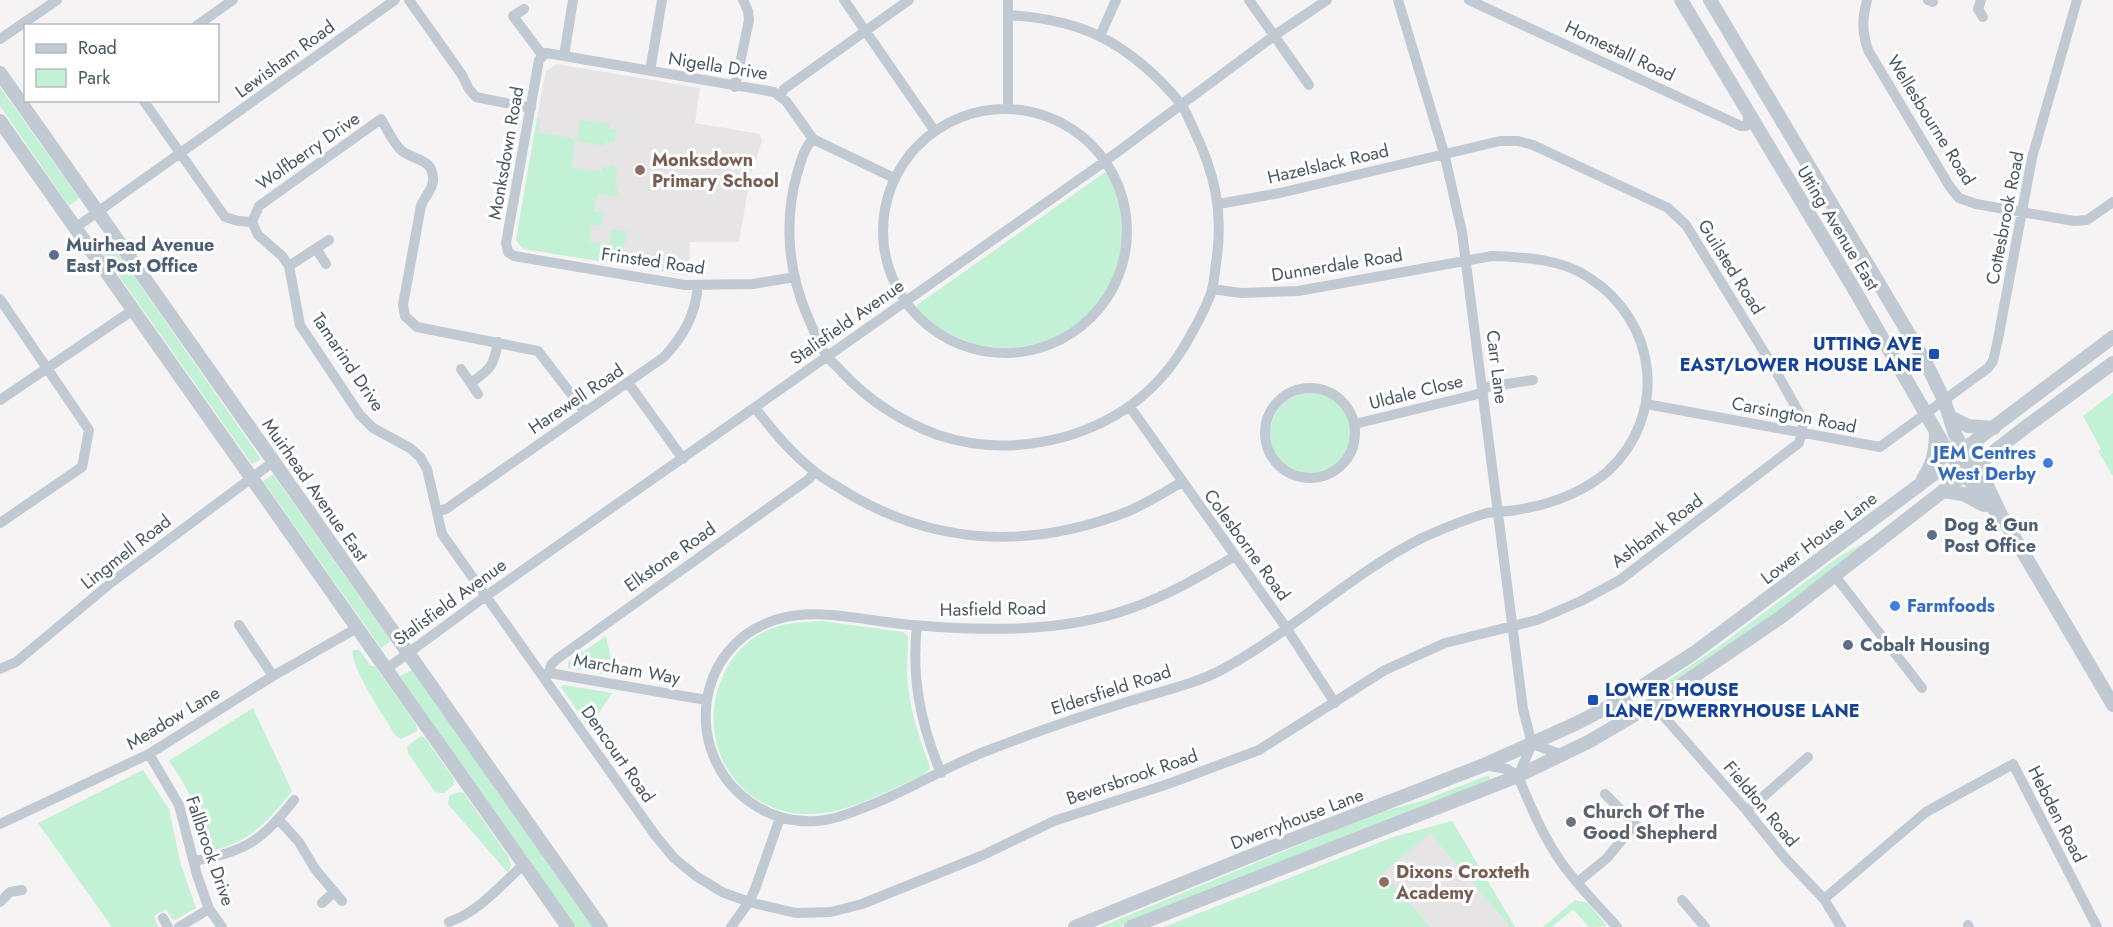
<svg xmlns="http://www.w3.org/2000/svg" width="2113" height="927" font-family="Jost,sans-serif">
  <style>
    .education { fill: #e6e4e5 }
    .green { fill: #c3f1d5 }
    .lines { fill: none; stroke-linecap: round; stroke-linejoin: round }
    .minor { stroke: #c1cad2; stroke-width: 10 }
    .tertiary { stroke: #c1cad2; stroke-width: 14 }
    .education-dot { fill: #8d6e63; stroke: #fff; stroke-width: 2 }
    .service-dot { fill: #5c6f8a; stroke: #fff; stroke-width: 2 }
    .transit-dot { fill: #1a4fb4; stroke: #fff; stroke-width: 2 }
    .shop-dot { fill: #3f7fe0; stroke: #fff; stroke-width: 2 }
    .worship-dot { fill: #6b7280; stroke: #fff; stroke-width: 2 }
    .labels { text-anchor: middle; stroke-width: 6; stroke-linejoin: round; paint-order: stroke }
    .street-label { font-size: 18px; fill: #4a5661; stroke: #fff }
    .education-label { font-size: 18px; font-weight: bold; fill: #785e54; stroke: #fff; text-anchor: start }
    .service-label { font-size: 18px; font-weight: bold; fill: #4e5e75; stroke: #fff; text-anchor: start }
    .transit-label { font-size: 18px; font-weight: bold; fill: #164399; stroke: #fff; text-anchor: end }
    .shop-label { font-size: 18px; font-weight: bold; fill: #366cbe; stroke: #fff; text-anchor: end }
    .worship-label { font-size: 18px; font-weight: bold; fill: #5b616d; stroke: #fff; text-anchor: start }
  </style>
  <rect width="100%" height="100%" fill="#f5f3f3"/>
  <path class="education" d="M557,64L700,88L695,123L760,134L762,141L750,177L739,242H690L689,276L523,249L516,240L541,96L546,71Z
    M1452,821L1515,927H1164L1394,837Z"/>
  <path class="green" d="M0,87L79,198L69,206L0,106Z
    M537,118L540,119L538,133L568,137L575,141L571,167L602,172L603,167L609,168L610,165L617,166L615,188L618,189L617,197L597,194L594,211L604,213L601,226L592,225L589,242L609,245L612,229L627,231L621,264L523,249L516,240Z
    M580,120L610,124L609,129L617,130L614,143L606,141L605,146L577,141Z
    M1104,173H1107C1119,191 1124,213 1123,234C1117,342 992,385 917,310V305Z
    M110,242L261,459L252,464L100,249Z
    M2113,393V476L2098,451L2101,449L2083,416Z
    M1270 434a41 41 0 1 1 82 0a41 41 0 1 1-82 0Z
    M273,474L391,641L381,648L263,481Z
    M1880,534L1711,661L1655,696L1654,690L1718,647L1840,556Z
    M821,621L903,632L908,636C908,653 906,670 908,687C911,715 921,741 930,768L924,775C891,789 849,813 813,814C733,817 689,733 728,666C739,648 756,633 776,627C791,622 806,622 821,621Z
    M606,636L615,676L568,668V662Z
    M353,650H359L371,666H375L417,726V731L401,739L396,736C387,721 348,664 353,650Z
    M412,670L593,927H576L400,676Z
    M564,685L612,693L589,728L561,687Z
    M253,708L292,791C267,823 247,845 205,852C199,811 192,794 169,761Z
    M421,736L425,738L454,779V785L444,793L435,792L408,753L407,746Z
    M143,770L169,809L181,865L196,908L175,920L171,918L166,909L154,916L158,927H112L38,823Z
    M1488,775L1491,781L1120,927H1100L1377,813L1425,800Z
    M459,792L464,793L508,856L511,865L508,873L448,804L449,796Z
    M1452,821L1515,927H1507L1509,925L1430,833L1383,873L1430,927H1164L1394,837Z
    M1575,900L1588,903L1607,926L1589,927L1573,909L1552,927H1543Z"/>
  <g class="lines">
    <path class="minor" d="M409,0L462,75L469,89L476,97L531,108
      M844,0L934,130
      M1008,0V108
      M1249,0L1309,85
      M1398,0L1444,153L1462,232L1523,709L1532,744
      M1469,0L1741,126H1746L1750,114
      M1867,0C1862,19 1862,32 1868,50L1950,187L1959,198L1976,204L2074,221L2087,220L2113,202
      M1928,0L1933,2
      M1981,0L1978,9L1983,17
      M524,9L513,16L543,56
      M196,26L233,0
      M1100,36L1116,0
      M0,39L57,0
      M564,56L573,0
      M650,71L662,0
      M735,87L749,20L748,11L743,0
      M780,96L784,89L909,0
      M143,100L225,217L238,221L252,222L258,235L282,256L289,266L300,325L360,415L373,428L410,448L420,457L427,469L442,534L655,835L674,858L696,876L722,892L749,902L796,913L831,912L862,904L981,856L1054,821L1168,784L1259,750L1385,670L1445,643L1537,620L1581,601L1620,580L1799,443L1803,425L1802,418L1774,368L1686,225L1668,208L1533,145L1518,141H1500L1280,193L1219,204
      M883 231a122 122 0 1 1 244 0a122 122 0 1 1-244 0Z
      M813,139C804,148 801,161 797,174C784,220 788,271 807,315C813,328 818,343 826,355C830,361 837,366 842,372C869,401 900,421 938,435C980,449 1023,448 1064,437C1117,422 1157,392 1185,345C1195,328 1206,309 1212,290C1214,281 1215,271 1216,263C1224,213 1215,173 1193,128C1189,120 1186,110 1180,103C1159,77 1130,51 1099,36C1070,22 1039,17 1008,15
      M252,222L259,206L381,119C387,129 393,143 402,151C415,161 434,158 433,181C432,191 424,197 421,206L403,305L405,316L417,327L538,351L585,412
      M75,228L395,0
      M317,250L326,264
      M289,266L329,240
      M795,277L753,284L685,285L514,256L508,252L506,243L539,60L546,53L564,56L774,92L786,101L813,139L894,178
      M1212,289L1241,293L1298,291L1492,256C1523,257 1562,259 1588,277C1658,321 1669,415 1607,472C1582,493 1548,505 1516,510C1507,512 1496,511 1487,513C1466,519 1442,529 1422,538C1351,574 1293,631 1223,669C1196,684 1159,692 1130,701C1082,716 1035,732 989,750C946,766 907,792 863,808C851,813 838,818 825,820C798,824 772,818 750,802C682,754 694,646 775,620C819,606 868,622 913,625C984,631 1061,633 1129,609C1167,596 1201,576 1235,556
      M0,299L89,430L82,467L0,523
      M461,369L478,394
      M471,383C491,368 493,368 498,342
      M629,384L683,459
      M1265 433a45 45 0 1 1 90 0a45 45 0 1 1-90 0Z
      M0,400L133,310
      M1646,404L1880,447L1988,368L1993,361L1998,339L2032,158L2077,0
      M1130,407L1287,629L1335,703
      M755,408C773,431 791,453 814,471C822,478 832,483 841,489C932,546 1030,550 1129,511C1147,503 1165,492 1182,482
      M1355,424L1478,394L1487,387L1533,380
      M437,511L446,509L456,502L664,357C684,335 695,316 698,286
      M1835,576L1922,688
      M239,625L273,676
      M917,626C911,678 921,725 941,773
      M0,669L16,662L112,582L273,462
      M385,670L486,596L1104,162L1275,35L1327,0
      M549,673L551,665L557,659L809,479L814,472
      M544,674L549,673L706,700
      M1653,704L1747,811L1785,858L1824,899L1841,927
      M1532,744L1563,755
      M149,754L179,805L197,875L209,909L222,927
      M1484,765L1507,769L1518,776
      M1518,776C1528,801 1538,825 1552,848C1569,877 1595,902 1617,927
      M1518,776L1532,744
      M1747,811L1808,757
      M279,820L299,842L315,869L342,901
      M0,824L149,754L273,676L357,628
      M194,861C245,852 262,841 294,800
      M1578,882L1607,858L1635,824L1605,794
      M1824,899L1926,812L2013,764L2097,927
      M1682,900L1705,927
      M0,902L10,892L22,890
      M322,903L334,892
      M163,918L168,927
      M449,922C479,912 501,885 524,864
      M1968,925L1969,927
      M179,927L209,909
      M731,927L749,902L755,889L780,818"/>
    <path class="tertiary" d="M1681,0L1854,289L1945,447L1980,494L1995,510
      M1710,0L1925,361L1944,400L1955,434L1963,450L1983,477L2001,515L2113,705
      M0,73L601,927
      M0,121L568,927
      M1950,417L1968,426L1994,428
      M1923,479C1933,464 1936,450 1936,432
      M1943,491L1963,494L1984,505
      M1075,927L1270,848L1484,765L1575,724L1616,703L1694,653L1946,465L1963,450L2113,337
      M1131,927L1518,776L1590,741L1653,704L1781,617L2023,429L2113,363"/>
  </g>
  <g class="education-dot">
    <circle cx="640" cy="170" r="6"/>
    <circle cx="1384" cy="882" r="6"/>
  </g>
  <g class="service-dot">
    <circle cx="54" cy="255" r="6"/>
    <circle cx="1932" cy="535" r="6"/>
    <circle cx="1848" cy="645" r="6"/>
  </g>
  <g class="transit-dot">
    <rect x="1928" y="348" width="12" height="12" rx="3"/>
    <rect x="1587" y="694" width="12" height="12" rx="3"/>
  </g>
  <g class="shop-dot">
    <circle cx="2048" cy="463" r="6"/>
    <circle cx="1895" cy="606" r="6"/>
  </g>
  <circle class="worship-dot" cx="1571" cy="822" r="6"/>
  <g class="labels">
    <g class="street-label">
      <text transform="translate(1620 51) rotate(25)" y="6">Homestall Road</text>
      <text transform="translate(285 59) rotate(-36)" y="6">Lewisham Road</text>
      <text transform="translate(718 66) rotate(9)" y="6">Nigella Drive</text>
      <text transform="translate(1931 120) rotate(58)" y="6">Wellesbourne Road</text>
      <text transform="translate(308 151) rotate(-35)" y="6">Wolfberry Drive</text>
      <text transform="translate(506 153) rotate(-80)" y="6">Monksdown Road</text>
      <text transform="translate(1328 164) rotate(-13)" y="6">Hazelslack Road</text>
      <text transform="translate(2005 218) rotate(-79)" y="6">Cottesbrook Road</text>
      <text transform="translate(1838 228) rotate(59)" y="6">Utting Avenue East</text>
      <text transform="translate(653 261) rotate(8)" y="6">Frinsted Road</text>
      <text transform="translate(1337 265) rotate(-9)" y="6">Dunnerdale Road</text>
      <text transform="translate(1731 267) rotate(58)" y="6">Guilsted Road</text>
      <text transform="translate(847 322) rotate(-35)" y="6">Stalisfield Avenue</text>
      <text transform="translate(348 362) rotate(56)" y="6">Tamarind Drive</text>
      <text transform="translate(1497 367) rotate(83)" y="6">Carr Lane</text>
      <text transform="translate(1416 392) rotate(-14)" y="6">Uldale Close</text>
      <text transform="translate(576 399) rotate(-34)" y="6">Harewell Road</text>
      <text transform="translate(1794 415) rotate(11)" y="6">Carsington Road</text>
      <text transform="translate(315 490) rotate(55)" y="6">Muirhead Avenue East</text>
      <text transform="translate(1657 531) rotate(-37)" y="6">Ashbank Road</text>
      <text transform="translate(1819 538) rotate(-37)" y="6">Lower House Lane</text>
      <text transform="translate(1247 545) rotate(54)" y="6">Colesborne Road</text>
      <text transform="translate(126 552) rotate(-38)" y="6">Lingmell Road</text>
      <text transform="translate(670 557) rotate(-35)" y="6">Elkstone Road</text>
      <text transform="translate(450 602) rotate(-36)" y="6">Stalisfield Avenue</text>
      <text transform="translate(993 609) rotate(-1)" y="6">Hasfield Road</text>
      <text transform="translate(627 669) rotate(10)" y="6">Marcham Way</text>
      <text transform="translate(1111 690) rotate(-18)" y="6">Eldersfield Road</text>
      <text transform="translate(173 718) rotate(-31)" y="6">Meadow Lane</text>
      <text transform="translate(618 754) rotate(55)" y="6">Dencourt Road</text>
      <text transform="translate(1132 777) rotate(-19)" y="6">Beversbrook Road</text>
      <text transform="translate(1761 804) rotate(50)" y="6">Fieldton Road</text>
      <text transform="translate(2057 814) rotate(63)" y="6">Hebden Road</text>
      <text transform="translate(1297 819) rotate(-21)" y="6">Dwerryhouse Lane</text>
      <text transform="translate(210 851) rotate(71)" y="6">Fallbrook Drive</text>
    </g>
    <g class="education-label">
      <text x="652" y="166">Monksdown<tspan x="652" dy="21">Primary School</tspan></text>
      <text x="1396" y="878">Dixons Croxteth<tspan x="1396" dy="21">Academy</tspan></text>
    </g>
    <g class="service-label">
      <text x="66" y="251">Muirhead Avenue<tspan x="66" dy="21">East Post Office</tspan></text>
      <text x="1944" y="531">Dog &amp; Gun<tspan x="1944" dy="21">Post Office</tspan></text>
      <text x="1860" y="651">Cobalt Housing</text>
    </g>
    <g class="transit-label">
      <text x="1922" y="350">UTTING AVE<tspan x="1922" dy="21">EAST/LOWER HOUSE LANE</tspan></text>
      <text x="1605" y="696" text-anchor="start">LOWER HOUSE<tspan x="1605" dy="21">LANE/DWERRYHOUSE LANE</tspan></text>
    </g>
    <g class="shop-label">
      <text x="2036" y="459">JEM Centres<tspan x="2036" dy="21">West Derby</tspan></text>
      <text x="1907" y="612" text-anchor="start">Farmfoods</text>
    </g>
    <g class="worship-label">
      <text x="1583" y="818">Church Of The<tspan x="1583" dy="21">Good Shepherd</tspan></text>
    </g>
  </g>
  <rect x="24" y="24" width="195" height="78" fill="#ffffff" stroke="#b7bbc0" stroke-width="1.5"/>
  <rect x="36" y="44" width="30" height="9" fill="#c1cad2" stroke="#b7bbc0" stroke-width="1.5"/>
  <text x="78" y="54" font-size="18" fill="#4a5661">Road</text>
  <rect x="36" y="69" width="30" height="18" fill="#c3f1d5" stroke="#b7bbc0" stroke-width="1.5"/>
  <text x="78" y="84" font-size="18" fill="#4a5661">Park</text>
</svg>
